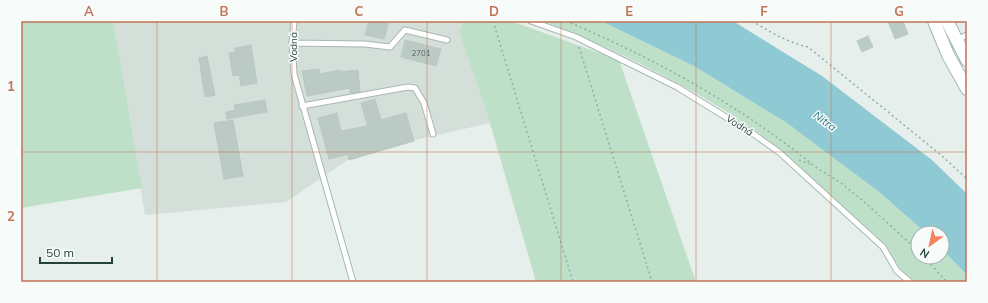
<svg xmlns="http://www.w3.org/2000/svg" width="988" height="303" font-family="Mulish,sans-serif">
  <style>
    .built { fill: #d4dfda }
    .green { fill: #bfe0c8 }
    .water { fill: #8ec9d4 }
    .building { fill: #bbcac4; stroke: #b8c9c2 }
    .lines { fill: none; stroke-linecap: round; stroke-linejoin: round }
    .service-casing { stroke: #a8b8b2; stroke-width: 7 }
    .secondary-casing { stroke: #a4bbb3; stroke-width: 14 }
    .path { stroke: #86b3a5; stroke-width: 1.5; stroke-dasharray: 2 3; stroke-linecap: butt }
    .service { stroke: #fff; stroke-width: 5 }
    .secondary { stroke: #fff; stroke-width: 12 }
    .grid { fill: none; stroke: #c07456; stroke-width: 1; stroke-opacity: 0.55 }
    .labels { text-anchor: middle; stroke-width: 3; stroke-linejoin: round; paint-order: stroke }
    .number-label { font-size: 8px; fill: #4a645c }
    .street-label { font-size: 10px; fill: #24423a; stroke: #f7fbf9 }
    .water-label { font-size: 11px; font-style: italic; fill: #1c6f80; stroke: #f7fbf9 }
    .neatline { fill: none; stroke: #c07456; stroke-width: 1.5 }
    .grid-label { font-size: 13px; text-anchor: middle; font-weight: bold; fill: #c07456 }
  </style>
  <rect width="100%" height="100%" fill="#e6efeb"/>
  <path class="built" d="M113,21H463L459,32L490,123L358,153L286,202L145,215Z"/>
  <path class="green" d="M21,21H113L142,188L21,208Z
    M463,21H511L619,60L696,282H536L490,123L459,32Z
    M544,21H601L694,66L787,123L830,154L878,191L926,233H918V257H942V249L967,275V282H917C903,275 897,265 889,252C885,246 880,240 875,235C852,215 830,195 807,174C791,159 774,144 756,131C692,87 617,50 544,21Z"/>
  <path class="water" d="M601,21H733L822,76L932,160L967,194V275L942,249V233H926L878,191L787,123L694,66Z"/>
  <path class="building" d="M369,21H389L384,39L365,35Z
    M888,21H903L908,34L895,39Z
    M868,36L873,47L862,52L857,41Z
    M405,40L441,49L436,66L401,57Z
    M251,45L257,83L241,86L239,75L233,76L229,53L235,52V48Z
    M207,56L215,95L205,97L199,58Z
    M319,69L320,74L340,70V72L358,70L360,92L350,93V88L307,96L302,71Z
    M375,99L381,120L406,113L414,141L349,160L348,154L329,159L318,118L337,113L341,131L367,126V124L361,103Z
    M265,100L267,112L227,119L226,112L235,110L234,105Z
    M233,120L243,176L224,179L214,123Z"/>
  <g class="lines">
    <g class="service-casing">
      <path id="service" d="M294,21L292,43L294,74L353,282
        M531,21L576,37L677,87L755,135L780,153L883,247L897,271L910,282
        M957,40L967,35
        M292,43L365,44L390,47L405,30L447,40
        M302,106L408,87L415,88L424,103L433,134"/>
    </g>
    <g class="secondary-casing">
      <path id="secondary" d="M934,21L948,55L967,89
        M947,21L967,60"/>
    </g>
    <path class="path" d="M493,21L573,282
      M566,21C654,58 739,105 813,165C822,172 832,177 841,183C868,204 893,228 918,251
      M752,21C770,32 787,42 808,47L941,155L967,179
      M579,47L652,282
      M799,160L813,165
      M924,257L947,282"/>
    <use href="#service" class="service"/>
    <use href="#secondary" class="secondary"/>
  </g>
  <path class="grid" d="M157,21V282M292,21V282M427,21V282M561,21V282M696,21V282M831,21V282M21,152H967"/>
  <g class="labels">
    <g class="number-label">
      <text x="421" y="56">2701</text>
    </g>
    <g class="street-label">
      <text transform="translate(293 47) rotate(-90)" y="4">Vodná</text>
      <text transform="translate(740 125) rotate(33)" y="4">Vodná</text>
    </g>
    <g class="water-label">
      <text transform="translate(825 121) rotate(36)" y="4">Nitra</text>
    </g>
  </g>
  <rect width="988" height="303" fill="none" stroke="#f7fbf9" stroke-width="44"/>
  <g transform="translate(930 245) rotate(213)"><circle r="19" fill="#f7fbf9" stroke="#a3b1ad"/>
  <path d="M0-3L7 15L0 10L-7 15Z" fill="#f4845f"/>
  <text y="-6" font-size="11" font-weight="bold" text-anchor="middle" fill="#24423a">N</text>
  </g>
  <path d="M40 257v6h72v-6" fill="none" stroke="#24423a" stroke-width="2"/>
  <text x="46" y="257" font-size="12" fill="#24423a" stroke="#f7fbf9" stroke-width="3" paint-order="stroke">50 m</text>
  <rect x="22" y="22" width="944" height="259" class="neatline"/>
  <g class="grid-label">
    <text x="89" y="16">A</text>
    <text x="224" y="16">B</text>
    <text x="359" y="16">C</text>
    <text x="494" y="16">D</text>
    <text x="629" y="16">E</text>
    <text x="764" y="16">F</text>
    <text x="899" y="16">G</text>
    <text x="11" y="91">1</text>
    <text x="11" y="221">2</text>
  </g>
</svg>
